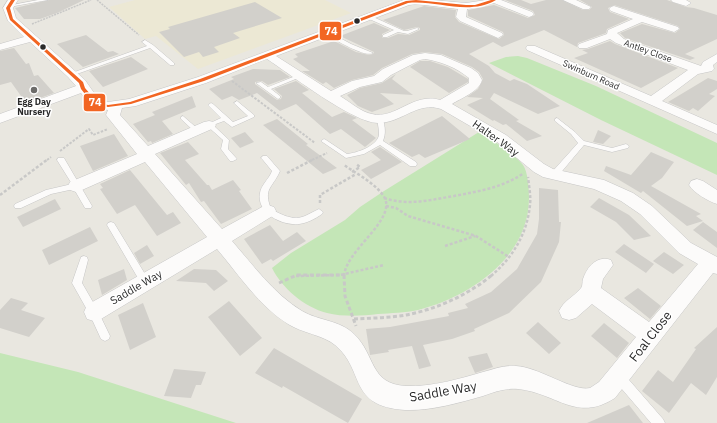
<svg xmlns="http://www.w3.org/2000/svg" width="717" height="423" font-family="'IBM Plex Sans',sans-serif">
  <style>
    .education { fill: #ece8d4 }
    .green { fill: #c4e6b7 }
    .building { fill: #d2d0cb }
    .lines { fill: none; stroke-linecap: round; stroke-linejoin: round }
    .service-casing { stroke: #c6c6c6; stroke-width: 1 }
    .minor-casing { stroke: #c6c6c6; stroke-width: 1 }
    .path-far3 { stroke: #c8c8c7; stroke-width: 1.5; stroke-dasharray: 2 1; stroke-linecap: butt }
    .path-far2 { stroke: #c8c8c7; stroke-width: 2; stroke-dasharray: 2.5 1.5; stroke-linecap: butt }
    .path-far1 { stroke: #c8c8c7; stroke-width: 2.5; stroke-dasharray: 3 2; stroke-linecap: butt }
    .path { stroke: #c8c8c7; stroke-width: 3; stroke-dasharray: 4 2.5; stroke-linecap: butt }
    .service { fill: #fcfbfa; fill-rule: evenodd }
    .minor { fill: #fcfbfa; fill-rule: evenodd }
    .bus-1-casing { stroke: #fff; stroke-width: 3 }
    .bus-1 { fill: #f26522; fill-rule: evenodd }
    .bus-dot { fill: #2a2a2a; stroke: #fff; stroke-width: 1.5 }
    .poi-dot { fill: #6d6c6a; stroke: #fff; stroke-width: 1.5 }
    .labels { text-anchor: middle; stroke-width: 3; stroke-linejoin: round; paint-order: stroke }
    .far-street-label { font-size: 9px; fill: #2a2a2a; stroke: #fff }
    .far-poi-label { font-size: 9px; font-weight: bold; fill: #2a2a2a; stroke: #fff }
    .street-label { font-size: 11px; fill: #2a2a2a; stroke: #fff }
    .near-street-label { font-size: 13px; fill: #2a2a2a; stroke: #fff }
    .line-badge { stroke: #fff; stroke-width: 1.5 }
    .badge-label { font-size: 11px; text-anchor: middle; font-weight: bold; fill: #fff }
  </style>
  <rect width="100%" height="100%" fill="#e9e7e0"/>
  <path class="education" d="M135,0H325L351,13L198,69L156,36L145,39L109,7Z"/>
  <path class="green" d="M518,56L527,58L596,86L717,143V175L601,120L489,63L506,57Z
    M479,132C494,141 512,152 523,165C528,172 529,189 529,198C529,257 470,297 418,310C405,313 391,313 378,314C362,316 343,317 327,313C304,307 282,288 272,268L291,253L345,220L360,207L384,191Z
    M0,353L78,372L236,423H0Z"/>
  <path class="building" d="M49,0H84L57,13L40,19H24L15,8Z
    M505,0H521L531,4L546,0H562L583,10H589L592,7L580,0H667L686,7L694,8L717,15V39L685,54L695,58L690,60L625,38L620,33L642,24L675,33L680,29L678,26L614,5L608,8L610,12L629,19L607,29L606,33L578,43L577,47L544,30L502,47L493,42L469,54L489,66L495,73L510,81L514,79L527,84L560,106L538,114L494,93L490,99L519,120L516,121L542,136L527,141L506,124L503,125L494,120L493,121L467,105L483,98L467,97L478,89L483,79L479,72L472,67L442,54L425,52L412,54L382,68L373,75L352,80L334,88L326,82L323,84L302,71H310L293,59L298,57L295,54L334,41L356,52L369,55L373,54L374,52L340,36L374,23L390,30L382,34V37L383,38H388L398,34L409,35L420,30V28L417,27L404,30L383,20L424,6L456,10L455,17L459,22L499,39L504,35L503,32L468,16V10L494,5L528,18L535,15L533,11Z
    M255,2L282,18L233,33L240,38L214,47L219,52L203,57L199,52L184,57L159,32L170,29L168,27Z
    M86,35L108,52L113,51L119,54L83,67L57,44Z
    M610,41L615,44L678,68L641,88L574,58L588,53L582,50L588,49Z
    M14,48L26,64L29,63L34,76L38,75L54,93L26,103L11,82L0,85V51Z
    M131,57L148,69L103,87L89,71Z
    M420,61H430L448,67L468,79V82L449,93L410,67Z
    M253,69L280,70L290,77L268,85L262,81L255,82V84L277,100L281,99L282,96L274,89L296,81L309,90L302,93L332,117L344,112L357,118L352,120L376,138L365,147L341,129L330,134L296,104L280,111L257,93L239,100L232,96L222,100L209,89L234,79L231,77Z
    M396,74L392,79L413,95L380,93L394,104L372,112L358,106L347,95L360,88L382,83Z
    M708,78L717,81V89L709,94L715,96L698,111L693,108L689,111L668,102Z
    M192,96L196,107L162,121L173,134L152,143L151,141L148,142L133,124L155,115L152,112Z
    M442,116L470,139L425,158L419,154L412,157L389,143Z
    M277,119L308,144L306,145L337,168L323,174L263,125Z
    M598,130L611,136L603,144L593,142Z
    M245,132L254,142L240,148L231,138Z
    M114,134L128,156L93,171L80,146Z
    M188,142L199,154L185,160L207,185H209L212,190L233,180L241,190L239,191L252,209L221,224L204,201L201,202L189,183L186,185L160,153Z
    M380,147L402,162L371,179L361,170L381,160L371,152Z
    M651,152L674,162L662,178L651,186L701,214L696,216L703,221L687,226L643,191L641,193L604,171L606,166L631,175Z
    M130,170L167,215L173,212L181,223L157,236L135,205L117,214L100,189L103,188L100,184Z
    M539,188L558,190L559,222H561L559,242L541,282L509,313L474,329L475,331L452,339L423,345L431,366L419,369L412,346L388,350L389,352L370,355L366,329L390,327L449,316L448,313L468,308L465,304L491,292L517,269L537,234L539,219Z
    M599,198L629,215L651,236L634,240L616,222L590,207Z
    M55,199L61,209L23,227L17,217Z
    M703,222L717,232V248L693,230Z
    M270,225L283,241L297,232L306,241L273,261L271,259L262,264L244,239Z
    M90,227L98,241L49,265L42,250Z
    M624,244L654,264L646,273L615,252Z
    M147,245L154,256L140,264L134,253Z
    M664,252L684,265L673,274L653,261Z
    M124,269L127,280L102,295L98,280Z
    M194,269L216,270L228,281L214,291L206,283L176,281Z
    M638,288L661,306L650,319L624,298Z
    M11,298L28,303L21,310L45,318L29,337L0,328V310Z
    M229,301L262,338L240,356L208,317Z
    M143,303L156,337L130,350L118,315Z
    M538,322L561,343L549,354L526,333Z
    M604,323L629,343L617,358L591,336Z
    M717,327V377L706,395L691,383L669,413L642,391L658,370L673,382L696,349L694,348Z
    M274,348L362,399L348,423L283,386L282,388L255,373Z
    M487,353L493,367L475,373L468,357Z
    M174,369L206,372L201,385H196L191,398L164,396Z
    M629,405L643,423H587Z"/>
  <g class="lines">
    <g class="service-casing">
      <path id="service" d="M38,0H48L9,7L7,6Z
        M367,16H371L404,31H407L417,28L419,29L408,34L398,32L387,37H383V35L394,30L367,18Z
        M325,32H329L351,44L373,53C365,58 334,39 325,34Z
        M145,40L153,45L174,63V65H170L150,48L74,75L69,74L147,46L142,42Z
        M298,75L303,76L271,89L280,96V98L278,99L256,83L261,82L268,87Z
        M237,101L254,115V117L232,127L224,121L213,125L229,140L228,149L237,159L233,161H230L221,149L223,140L206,125L221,118L208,105L211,103L213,104L233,122L248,116L235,104L234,103Z
        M183,116L198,129V131H194L181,119V117Z
        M380,117L383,119C385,127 386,133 383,141L416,162L417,164L416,166H410L380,145L364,154L346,158L321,141L324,139L326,140L347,154C357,153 377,146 379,135C379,130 378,124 377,119Z
        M557,118L575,132L584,141L612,148L626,144L629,146L628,148L612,152L584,145L558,176H552L551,174L552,172L578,143L571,134L555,121V119Z
        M263,156H267L280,171C272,189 263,188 271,209C282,215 293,221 305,216C310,214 314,211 319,209L323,212L322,214C315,219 307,223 299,224C282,226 256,213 260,193C261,185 269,179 272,171L263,160L261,158Z
        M58,158H64L92,206L91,208H85L74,189L51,194L21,208H15L14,206L15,204L46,190L72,184L57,160Z
        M111,222L114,223L148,279L150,282L148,285L145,286L142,285L107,225L108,223Z
        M84,256L87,257L88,260L82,283L97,309L110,336L109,339L105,341L101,339L90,315L72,283L80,260L81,257Z
        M619,372L623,373L663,419L665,423H651L615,381L614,377L615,373Z"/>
    </g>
    <g class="minor-casing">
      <path id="minor" d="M8,0H18L13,8L16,18L85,80L99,100L108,102L129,99L198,77L404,0H431L466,3L486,0H501L532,12L534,14L532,16L529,17L494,3L467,9L466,17L502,33L503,35L498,38L460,21L456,17L458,9L416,4L409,5L276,56L331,91L352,81L374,76L383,69L413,55L425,53L441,55L471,68L478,73L482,80C479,92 461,98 452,104L506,135L544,164L553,169L604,180L633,193L652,206L691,243L717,257V274L713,273L615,398C576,423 557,393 518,389C505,388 494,392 483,396C458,403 431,411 405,410C347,406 366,371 335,345C323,335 302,333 288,324C259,306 239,275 217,249L101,319L94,321L87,319L84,312L87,305L207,237L145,162L82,190L76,192L70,190L68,186L70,182L137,154L106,115L108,110L90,106L81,93L0,123V114L76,86L68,77L30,42L0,50V44L24,37L8,21L3,8ZM267,59C290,74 353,123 378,123C402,123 417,101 441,109L496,141L534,172L543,177L594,189L621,201L640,214L679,253L698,264L649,322L601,288L603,279L613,265L611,260C597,255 587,267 583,279C582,282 583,286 581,288C574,297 564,300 559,311L562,318L569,320L576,318L592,304L636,337L599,382L590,388C573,392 539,367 516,366C504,365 494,369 483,372C459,379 432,387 406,386C369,384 376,355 354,334C340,320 319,321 302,311C274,294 253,265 232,241L274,215L276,211L274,207L268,205L262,207L222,229L155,154L214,128L216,125L214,122L209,121L204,122L148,146L120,115L122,108L136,106L206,83ZM425,59C440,61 457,68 469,78V83L440,100C413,92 395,120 372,114C361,112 350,102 340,96L360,87L382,82L391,75L420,60Z
        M563,0H576L591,7L589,9H583Z
        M671,0H686L691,3L686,6L673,2Z
        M614,6L678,27L679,29L674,32L642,22L617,33L624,39L701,66L703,62L717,54V62L713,65L714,69L712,71L698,74L662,101L717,125V134L527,50L526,48L527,46H535L651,96L688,70L616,43L610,39L587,48H579L578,46L579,44L607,34L608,30L633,19L611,11L609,9L611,7Z
        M697,179L703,181L717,190V204C708,201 694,193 689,185L691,181Z"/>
    </g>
    <path class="path-far3" d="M97,0L139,35
      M32,24L91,0"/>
    <path class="path-far2" d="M232,81L315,143
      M60,151L89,129L93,135L108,129
      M47,160L51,157
      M312,160L327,153"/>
    <path class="path-far1" d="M352,172L360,167L356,164
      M287,173L314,159
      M0,195L48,159
      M384,198C408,206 430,200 454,196C479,191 502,188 524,173
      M320,203V195L356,174
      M386,206L396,208L408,216L476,236L509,257
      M445,246L475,236
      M296,276L340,275L384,265
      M344,276C346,249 400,218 383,195C373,182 357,174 344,165
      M491,276C513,257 527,234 530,205C531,196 529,186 528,177"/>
    <path class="path" d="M344,275L345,296L356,326
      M279,283L297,275H342
      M354,319C371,318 389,318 406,315C437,309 468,295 492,275"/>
    <use href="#service" class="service"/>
    <use href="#minor" class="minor"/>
    <g class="bus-1-casing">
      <path id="bus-1" d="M11,0H15L10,8L13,19L83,82L85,88L97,102L108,105L130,102L200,79L406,1L416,0L466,5H475L491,0H496C468,16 437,0 408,3L204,81L131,104L108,107L93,104L81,89L79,83L10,20L6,8Z"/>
    </g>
    <use href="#bus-1" class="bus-1"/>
  </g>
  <g class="bus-dot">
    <circle cx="357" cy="21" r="3.5"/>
    <circle cx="43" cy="47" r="3.5"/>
  </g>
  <circle class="poi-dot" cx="34" cy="90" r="4"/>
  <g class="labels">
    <g class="far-street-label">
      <text transform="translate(648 51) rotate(20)" y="3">Antley Close</text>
      <text transform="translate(591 75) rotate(24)" y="3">Swinburn Road</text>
    </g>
    <g class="far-poi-label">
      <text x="34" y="105">Egg Day<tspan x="34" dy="10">Nursery</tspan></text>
    </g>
    <g class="street-label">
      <text transform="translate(496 138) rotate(35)" y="4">Halter Way</text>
      <text transform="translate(136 287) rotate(-30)" y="4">Saddle Way</text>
    </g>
    <g class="near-street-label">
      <text transform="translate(650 336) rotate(-52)" y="5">Foal Close</text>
      <text transform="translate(443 391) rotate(-10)" y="5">Saddle Way</text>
    </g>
  </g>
  <g class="line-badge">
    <rect x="319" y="21" width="23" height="20" rx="4" fill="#f26522"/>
    <rect x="83" y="93" width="23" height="19" rx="4" fill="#f26522"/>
  </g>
  <g class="badge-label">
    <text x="331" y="35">74</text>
    <text x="95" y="106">74</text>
  </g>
</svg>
